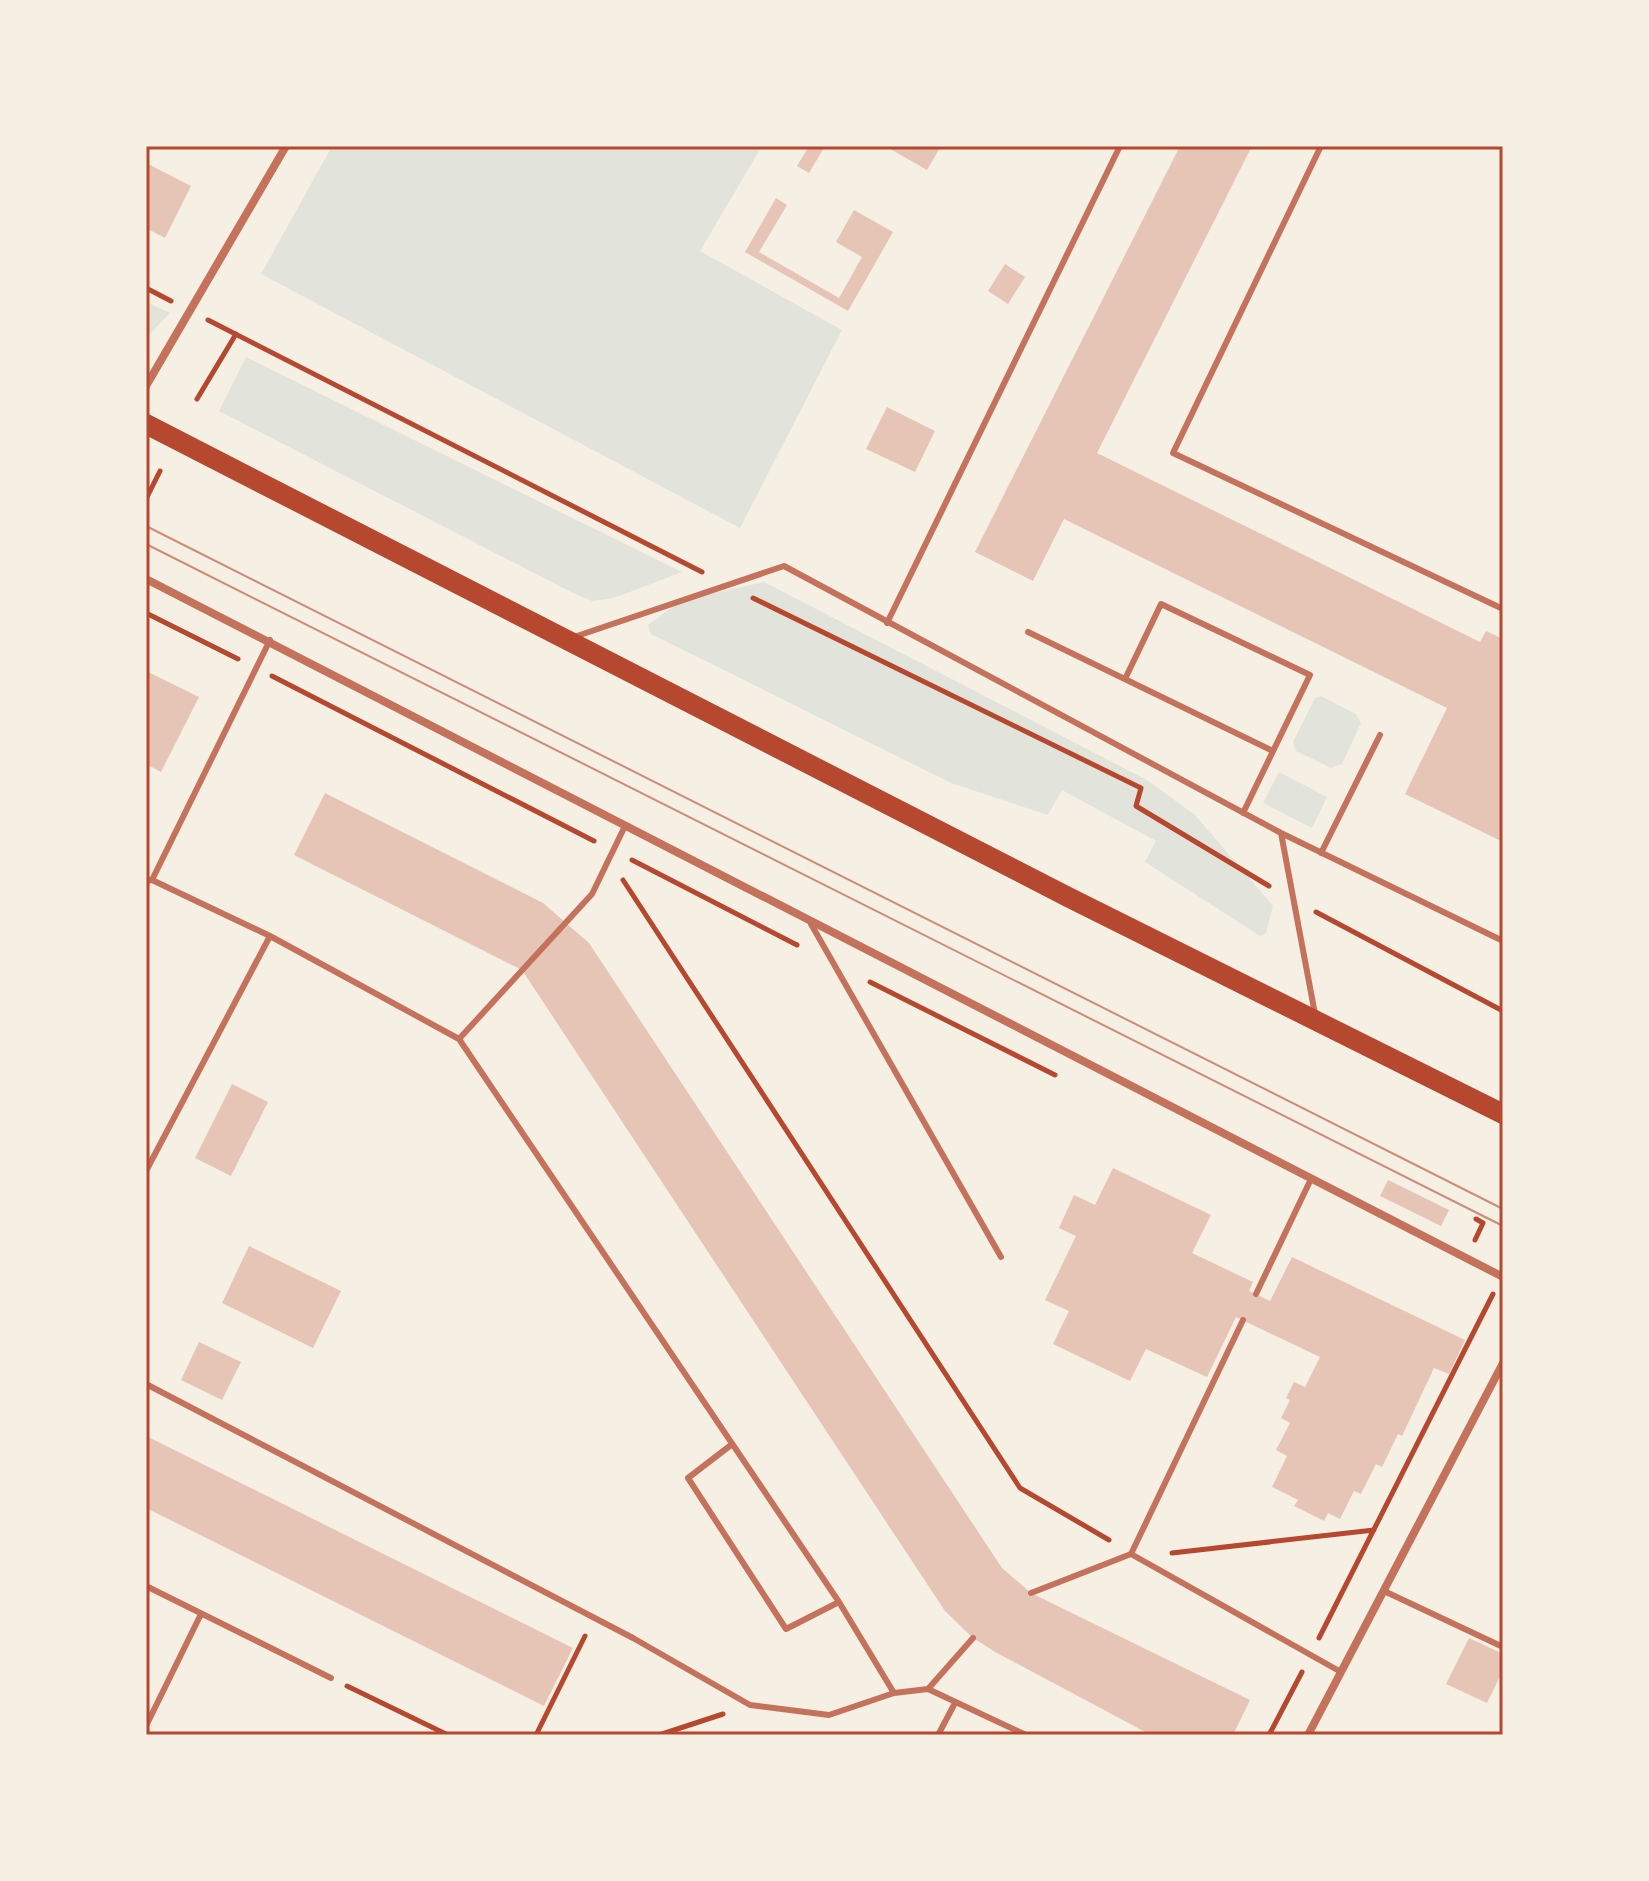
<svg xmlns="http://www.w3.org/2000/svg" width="1649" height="1881" font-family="'Exo 2',sans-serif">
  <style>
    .green { fill: #e2e4dc }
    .building { fill: #e6c5b7 }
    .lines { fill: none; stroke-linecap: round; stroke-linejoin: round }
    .path { stroke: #b5482f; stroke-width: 5 }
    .service { stroke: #c5725c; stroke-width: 6 }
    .minor { stroke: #c5725c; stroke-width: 8 }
    .primary { stroke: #b5482f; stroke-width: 20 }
    .tram { stroke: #cf8b77; stroke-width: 2 }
    .neatline { fill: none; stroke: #b5482f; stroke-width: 3 }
  </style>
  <rect width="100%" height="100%" fill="#f6efe4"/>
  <path class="green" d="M332,146H762L700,251L842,330L740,528L261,274Z
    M146,302L170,313L146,338Z
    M246,357L682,572L614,598L592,601L571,592L219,411Z
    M764,582L1147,780L1195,815L1273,906L1266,933L1260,936L1145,862L1156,841L1062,790L1048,815L951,783L651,634L648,625L682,600Z
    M1321,696L1356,714L1361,723L1342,764L1331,768L1296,751L1293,742L1315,698Z
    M1279,772L1327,797L1312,828L1263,803Z"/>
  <path class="building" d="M809,146H825L809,173L797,166Z
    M885,146H941L927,170Z
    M1180,146H1252L1097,453L1480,642L1486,631L1503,639V842L1405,794L1447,708L1064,519L1033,581L975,552Z
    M146,163L191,186L165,238L146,228Z
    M776,198L787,205L759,252L839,298L862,257L836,242L854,210L893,232L848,311L745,252Z
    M1005,264L1025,277L1008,304L988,291Z
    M887,407L935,431L915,472L866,449Z
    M146,671L199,697L161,772L146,764Z
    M325,793L543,903L589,943L1002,1568L1031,1593L1250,1700L1233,1735H1151L997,1653L973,1638L945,1611L522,970L294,855Z
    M232,1084L268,1102L231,1176L195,1158Z
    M1113,1168L1211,1215L1192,1253L1253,1282L1249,1291L1256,1294L1270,1301L1292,1257L1465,1340L1449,1374L1434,1368L1402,1436L1398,1434L1382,1467L1376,1464L1361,1494L1354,1491L1340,1519L1328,1513L1324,1521L1294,1506L1298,1500L1272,1487L1287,1456L1276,1450L1290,1423L1281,1418L1290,1400L1286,1398L1294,1382L1305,1387L1320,1357L1236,1317L1207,1377L1146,1349L1130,1381L1053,1344L1069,1311L1045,1300L1076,1236L1059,1228L1074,1195L1095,1205Z
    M1388,1180L1449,1210L1441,1226L1380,1196Z
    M249,1246L341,1291L313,1348L222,1303Z
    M199,1342L241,1362L222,1400L181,1380Z
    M146,1436L573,1648L544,1706L146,1508Z
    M1469,1638L1503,1654V1670L1487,1703L1446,1684Z"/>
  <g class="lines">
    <path class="path" d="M146,288L171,301
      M208,320L702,572
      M197,399L236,334
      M146,499L160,471
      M753,598L1141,788L1136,806L1269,886
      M146,613L238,659
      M272,676L594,841
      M632,860L797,945
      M623,880L1020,1488L1109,1540
      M1316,912L1503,1011
      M870,982L1055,1075
      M1475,1240L1483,1223L1476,1219
      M1172,1553L1374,1530
      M1319,1638L1493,1294
      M347,1686L448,1735
      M536,1735L585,1636
      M659,1735L723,1714
      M1269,1735L1302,1672"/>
    <path class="service" d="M1321,146L1173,453L1503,609
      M887,623L1120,146
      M1028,632L1273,751
      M574,637L784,566L1281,833L1503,941
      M1125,679L1161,604L1310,675L1243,813
      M1281,833L1315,1014
      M1321,853L1380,735
      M152,880L270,640
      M146,881L152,880L270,936L459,1039L839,1602L894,1693L928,1689L1026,1735
      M811,924L1001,1257
      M459,1039L592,894L625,826
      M146,1171L270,936
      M1256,1294L1311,1179
      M146,1384L633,1638L750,1705L829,1715L894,1693
      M731,1445L688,1478L786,1629L839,1602
      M1131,1554L1341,1672
      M146,1586L331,1678
      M1384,1591L1503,1647
      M1031,1593L1131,1554L1243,1320
      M928,1689L973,1638
      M146,1726L201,1614
      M938,1735L955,1703"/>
    <path class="minor" d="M146,386L286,146
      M146,579L1503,1277
      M1308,1735L1503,1363"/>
    <path class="primary" d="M146,424L1068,897L1503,1114"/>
    <path class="tram" d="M146,526L1503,1209
      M146,544L1503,1226"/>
  </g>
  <rect width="1649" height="1881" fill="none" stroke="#f6efe4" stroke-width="296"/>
  <rect x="148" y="148" width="1353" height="1585" class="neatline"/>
</svg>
